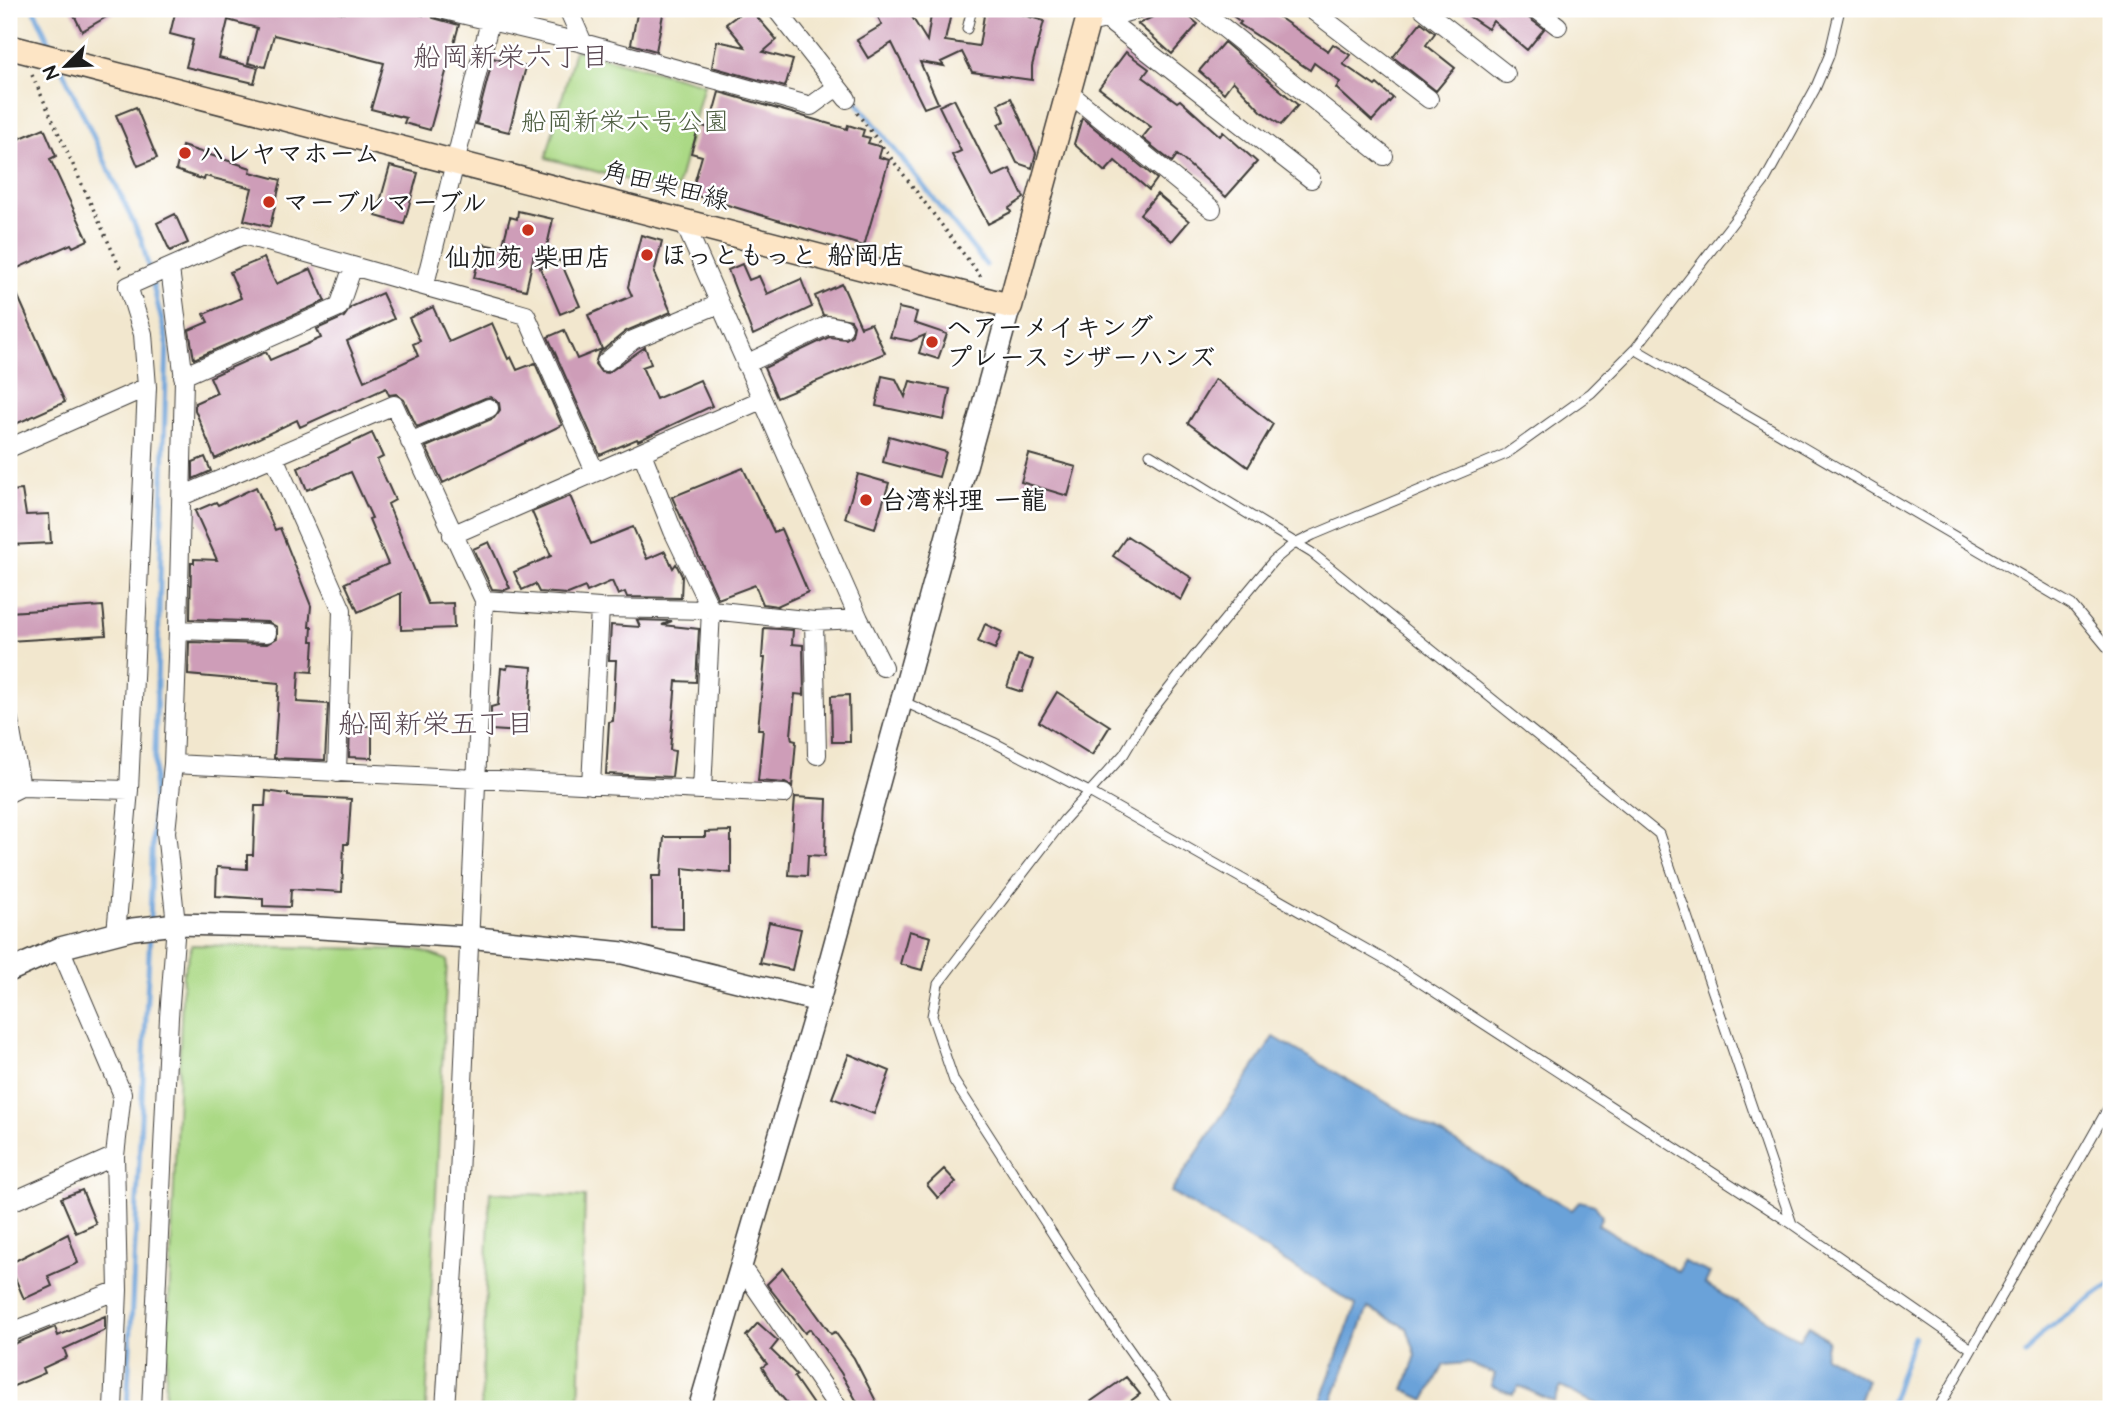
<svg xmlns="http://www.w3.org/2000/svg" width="2120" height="1418" font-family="'Architects Daughter','Klee One',sans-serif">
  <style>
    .green { fill: #abd985; stroke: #647a50; stroke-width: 2 }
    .water { fill: #6ba2d9; stroke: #445f7a; stroke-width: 2 }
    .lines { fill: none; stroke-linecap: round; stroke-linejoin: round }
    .stream { stroke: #6ba2d9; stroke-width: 5 }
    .building { fill: #ce9db8 }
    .service-casing { stroke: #3c3a37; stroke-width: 11 }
    .minor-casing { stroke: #3c3a37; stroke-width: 20 }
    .tertiary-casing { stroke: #3c3a37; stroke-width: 24 }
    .secondary-casing { stroke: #3c3a37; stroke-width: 27 }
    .path { stroke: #3c3a37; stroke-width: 3.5; stroke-dasharray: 2 5; stroke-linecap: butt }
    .service { stroke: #fff; stroke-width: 9 }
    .minor { stroke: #fff; stroke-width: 18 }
    .tertiary { stroke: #fff; stroke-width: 21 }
    .secondary { stroke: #fde5c5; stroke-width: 24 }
    .poi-dot { fill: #c8321e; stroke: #fff; stroke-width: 2.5 }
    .labels { text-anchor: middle; stroke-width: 5; stroke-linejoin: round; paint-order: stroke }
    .park-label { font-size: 26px; fill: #4e5e41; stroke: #fff }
    .poi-label { font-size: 26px; font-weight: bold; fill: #1c1c1c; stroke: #fff; text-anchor: start }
    .street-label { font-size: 26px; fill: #1c1c1c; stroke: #fff }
    .neighbourhood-label { font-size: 28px; fill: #5a4953; stroke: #fff }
  </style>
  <rect width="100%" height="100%" fill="#fff"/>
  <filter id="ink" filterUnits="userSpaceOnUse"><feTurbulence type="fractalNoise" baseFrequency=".0143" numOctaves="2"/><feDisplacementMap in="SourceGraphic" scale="14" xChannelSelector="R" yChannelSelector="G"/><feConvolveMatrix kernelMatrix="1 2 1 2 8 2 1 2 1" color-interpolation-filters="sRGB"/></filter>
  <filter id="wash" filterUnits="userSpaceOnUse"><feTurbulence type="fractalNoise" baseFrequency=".00686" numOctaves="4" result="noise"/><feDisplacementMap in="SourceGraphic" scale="28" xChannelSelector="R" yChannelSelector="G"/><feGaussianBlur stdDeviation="1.57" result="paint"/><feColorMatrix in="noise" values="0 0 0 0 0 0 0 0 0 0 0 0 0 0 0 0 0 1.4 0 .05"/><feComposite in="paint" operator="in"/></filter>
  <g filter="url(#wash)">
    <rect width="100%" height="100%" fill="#f2e7ce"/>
    <path class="green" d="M575,50L704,84L676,193L546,158Z
      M192,945L419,950L447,960L426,1409L165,1398L183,974Z
      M490,1192L585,1197L579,1409H481Z"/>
    <path class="water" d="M1274,1037L1572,1210L1580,1201L1595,1205L1602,1216L1598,1225L1679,1272L1682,1261L1710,1273L1705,1284L1800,1340L1809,1326L1828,1340L1824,1356L1867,1380L1856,1409H1607L1561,1387L1554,1402L1519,1386L1513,1394L1491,1386L1495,1374L1467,1363L1444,1365L1425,1400L1404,1390L1416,1355L1407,1328L1368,1308L1329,1409H1317L1356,1305L1171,1192Z"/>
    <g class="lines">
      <path class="stream" d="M34,9L53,51
        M62,69L142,241L167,342L150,924
        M853,97L986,265
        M2025,1354L2043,1332L2111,1284
        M127,1409L150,933
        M1889,1409L1914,1336"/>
    </g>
    <g id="blocks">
      <path class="building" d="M71,9H120L82,31Z
        M176,9H329L344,13L345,9H398L423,15L424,9H429L433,18L459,25L430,130L404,123L406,118L371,109L384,63L274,35L265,67L248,63L257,28L228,20L219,58L258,68L254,83L186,67L193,40L170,34Z
        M638,9H664L656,51L631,44Z
        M746,9H750L777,40L763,52L793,60L785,87L712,67L717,41L745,47L726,24Z
        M889,9H907L927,41L932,9H952L945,41L979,46L985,9H1003L1044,21L1032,66V80L972,72L962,52L941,62L944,66L920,62L938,103L924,108L892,43L868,58L857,40L882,25L877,15Z
        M1169,9H1180L1198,24L1172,54L1138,24Z
        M1223,9H1267L1328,51L1333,44L1350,55L1343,64L1375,86L1377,84L1393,98L1372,121L1336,88L1340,82L1314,63L1310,70L1239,24L1241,22Z
        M1458,9H1525L1529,18L1544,29L1527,50L1493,21L1488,29Z
        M1421,22L1435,33L1426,45L1455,68L1436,91L1393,57Z
        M1224,42L1298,105L1281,125L1262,112L1233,81L1224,93L1199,71Z
        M1126,52L1149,69L1143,77L1177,102L1180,100L1220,136L1223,132L1257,162L1226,197L1181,158L1177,155L1172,162L1142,138L1151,127L1099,88Z
        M493,58L526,67L509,132L476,124Z
        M719,92L847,129L848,125L864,130L862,136L870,138L868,143L882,147L879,157L889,160L864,246L691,194L702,156L691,153L699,125L709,128Z
        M1011,98L1036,153L1032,168L1017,163L998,124L1005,121L998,104Z
        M954,99L993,177L1010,169L1024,198L1009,208L1011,212L988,224L952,155L961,151L939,106Z
        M136,107L157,158L138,166L116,115Z
        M1082,118L1157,179L1149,190L1115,161L1105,172L1074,144Z
        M44,128L56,156L50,159L88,240L73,247L71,244L9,272V143Z
        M182,146L251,168L250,172L281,180L270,227L244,220L252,188L205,176L204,180L176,170Z
        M390,166L418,173L404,224L376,216Z
        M1157,194L1189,221L1172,241L1140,214Z
        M518,211L553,219L542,268L560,260L580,306L560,314L534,254L526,290L474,278L482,244L502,248L510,217L517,219Z
        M175,214L188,243L170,251L157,223Z
        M641,235L662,241L654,273L671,312L626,331L598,354L595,364L601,372L608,373L645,347L651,364L642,367L656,399L700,380L712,406L638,441L637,439L600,455L548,337L564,330L577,359L602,349L588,315L632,296L628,287Z
        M264,258L276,284L311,269L325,301L194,359L189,330L208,322L204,314L241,298L230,272Z
        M742,264L749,280L759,276L767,294L801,279L812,307L753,335L728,270Z
        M9,276L65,402L9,427Z
        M842,284L861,327L871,323L885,353L777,398L764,368L829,337L846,339L852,335L854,325L851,320L823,315L815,296Z
        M382,293L394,319L347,341L364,381L418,356L413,344L420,341L409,318L433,307L449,342L492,323L508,359L511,357L517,370L535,363L562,425L443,483L426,447L494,418L500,410L499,403L491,397L485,398L417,427L404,400L396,394L389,395L386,388L300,427L297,420L215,459L195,410V403L217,393L210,377L266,352L270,360L321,338L317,329L344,317L351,307Z
        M899,308L917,312L914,323L947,334L938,359L919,353L925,335L911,341L890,337Z
        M882,376L896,379L905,397L910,381L950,389L944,420L876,406Z
        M1215,379L1273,424L1248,467L1188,423Z
        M372,433L383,457L377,460L395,500L388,504L428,604L453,603L454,628L401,630V593L358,612L345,583L388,564L369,519L372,518L351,472L307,490L298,468Z
        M889,436L946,452L939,477L883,462Z
        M1029,454L1076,467L1068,496L1021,482Z
        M205,457L211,471L193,479V462Z
        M743,468L774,532L781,529L808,592L777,606L763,604L755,585L718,599L672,497Z
        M858,474L889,483L875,528L845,518Z
        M256,487L275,530L280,528L311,606L309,627H312L311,641H314L312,672L299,671L297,702L328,704L325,760L274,758L279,683L188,675L189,642L267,644L277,638V627L268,622L190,619L191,563H194V559L217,560L195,511L216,502L218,505Z
        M22,490L26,515L49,514L51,543L9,545V491Z
        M570,496L591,544L633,527L647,559L665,551L673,568L676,564L682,576L681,598L627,597L625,592L618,595L612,581L587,592L585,587L568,594L539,592L535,584L522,590L514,572L551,556L532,512Z
        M1127,536L1192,578L1181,600L1113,556Z
        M489,542L510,588L505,590L492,589L473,549Z
        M103,606L106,635L9,641V612Z
        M637,620L672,621L662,625L699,629L696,682L676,681L670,750L675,751L672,777L606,774L609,722L613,721L616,660H609L611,625L640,627Z
        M985,624L1002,632L995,649L978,642Z
        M764,628L793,630L792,644L803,645L804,695L795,694L791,735L792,740L796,741L792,787L785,783L758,781L763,729H758L765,658H762Z
        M1018,655L1033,660L1022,692L1007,687Z
        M508,665L532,667L528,726H521V732L491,730V707L498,705L501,668L507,669Z
        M1057,692L1110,726L1092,755L1039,722Z
        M849,695L850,742H832L831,696Z
        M350,726H372V758L349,757Z
        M266,791L288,794V796L351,799L348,844H344L342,892L291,889L290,907L263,906V899L216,896L217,867L247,869V855H253L255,806H265Z
        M795,797L827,799L825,856L808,855L807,876L789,875Z
        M731,831V873L683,868V929L652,928V876H661L664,837H705V832Z
        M769,922L801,929L792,970L760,963Z
        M909,931L931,937L922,970L900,964Z
        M849,1054L890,1071L874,1114L832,1098Z
        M944,1169L956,1182L938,1198L927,1185Z
        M82,1190L96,1224L76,1233L61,1198Z
        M68,1234L78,1263L48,1276L52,1286L24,1299L9,1264Z
        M783,1268L831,1334L835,1332L854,1358L880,1409H861L841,1373L810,1329L805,1333L768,1286L767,1284Z
        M105,1316V1330L64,1349L67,1357L43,1368L45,1373L9,1388V1346L55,1327L58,1336Z
        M758,1323L778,1341L771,1350L797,1375L794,1377L816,1409H792L776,1390L762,1367L767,1364L746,1336Z
        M1126,1377L1140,1394L1120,1409H1080Z"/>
    </g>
  </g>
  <g filter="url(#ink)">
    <use href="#blocks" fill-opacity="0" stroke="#3c3a37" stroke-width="2"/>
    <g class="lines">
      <g class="service-casing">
        <path id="service" d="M967,29L972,9
          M1635,349L2072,605L2111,652
          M1150,454L1312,553L1659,834L1792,1224
          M902,701L993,742L1091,793L1387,961L1792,1224L1970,1348
          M1171,1409L1103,1312L954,1081L932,1016L938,984L1064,820L1124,754L1143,722L1196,654L1273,561L1291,546L1313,535L1506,454L1591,393L1635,349L1764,182L1815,89L1829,56L1840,9
          M1938,1409L2111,1103"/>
      </g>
      <g class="minor-casing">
        <path id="minor" d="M440,9L583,43L811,106L837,87
          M568,9L583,43
          M776,9L847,99
          M1200,9L1384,156
          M1311,9L1429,99
          M1423,9L1506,74
          M1536,9L1558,26
          M1105,18L1311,179
          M1098,21L1138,9
          M1068,92L1212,209
          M683,220L859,619L883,667
          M425,284L490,21
          M606,362L633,340L719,304
          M746,364L828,325L843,328
          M183,376L339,307L353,266
          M410,442L489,408
          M9,448L147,387
          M642,453L673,531L711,610L814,621L859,619
          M274,457L342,610L337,773
          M182,496L394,405L484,600L457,1222L445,1409
          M452,535L761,400
          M484,600L600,608L711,610L702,790
          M814,621L817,755
          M178,630L267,633
          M9,720L21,787
          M173,764L784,794
          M591,785L600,608
          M9,793L21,787L129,790
          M116,933L129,790L147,387L143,334L128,286L243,235L526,315L595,472
          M60,948L122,1093L115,1156L118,1290L113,1409
          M9,1203L115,1156
          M740,1265L839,1409
          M9,1333L118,1290
          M151,1409L169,1017L176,924L166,832L173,764L178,630L184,379L170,269"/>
      </g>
      <g class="tertiary-casing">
        <path id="tertiary" d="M9,971L60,948L133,929L176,924L303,927L468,937L623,953L819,1001
          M699,1409L819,1001L1010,306"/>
      </g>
      <g class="secondary-casing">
        <path id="secondary" d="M9,47L1010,306L1091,9"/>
      </g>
      <path class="path" d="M32,75L122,272
        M857,113L981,277"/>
      <use href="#service" class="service"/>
      <use href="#minor" class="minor"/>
      <use href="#tertiary" class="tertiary"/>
      <use href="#secondary" class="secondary"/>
    </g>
  </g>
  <g class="poi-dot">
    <circle cx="185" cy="153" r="7"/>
    <circle cx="269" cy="202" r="7"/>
    <circle cx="528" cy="230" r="7"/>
    <circle cx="647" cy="255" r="7"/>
    <circle cx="932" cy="342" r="7"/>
    <circle cx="866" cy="500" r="7"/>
  </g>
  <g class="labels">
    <g class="park-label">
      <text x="625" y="130">船岡新栄六号公園</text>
    </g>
    <g class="poi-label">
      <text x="199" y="162">ハレヤマホーム</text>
      <text x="283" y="211">マーブルマーブル</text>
      <text x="661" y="264">ほっともっと 船岡店</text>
      <text x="528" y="266" text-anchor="middle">仙加苑 柴田店</text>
      <text x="946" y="336">ヘアーメイキング<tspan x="946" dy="30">プレース シザーハンズ</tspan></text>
      <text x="880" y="509">台湾料理 一龍</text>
    </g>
    <g class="street-label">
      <text transform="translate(666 185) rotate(14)" y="9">角田柴田線</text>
    </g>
    <g class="neighbourhood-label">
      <text x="511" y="66">船岡新栄六丁目</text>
      <text x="436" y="733">船岡新栄五丁目</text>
    </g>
  </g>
  <rect width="2120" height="1418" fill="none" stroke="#fff" stroke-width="35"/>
  <g transform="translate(66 66) rotate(246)" stroke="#ffffff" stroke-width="5" paint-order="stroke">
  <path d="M0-5L12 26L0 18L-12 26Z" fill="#1c1c1c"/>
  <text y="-10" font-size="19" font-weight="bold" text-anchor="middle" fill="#1c1c1c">N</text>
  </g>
</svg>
